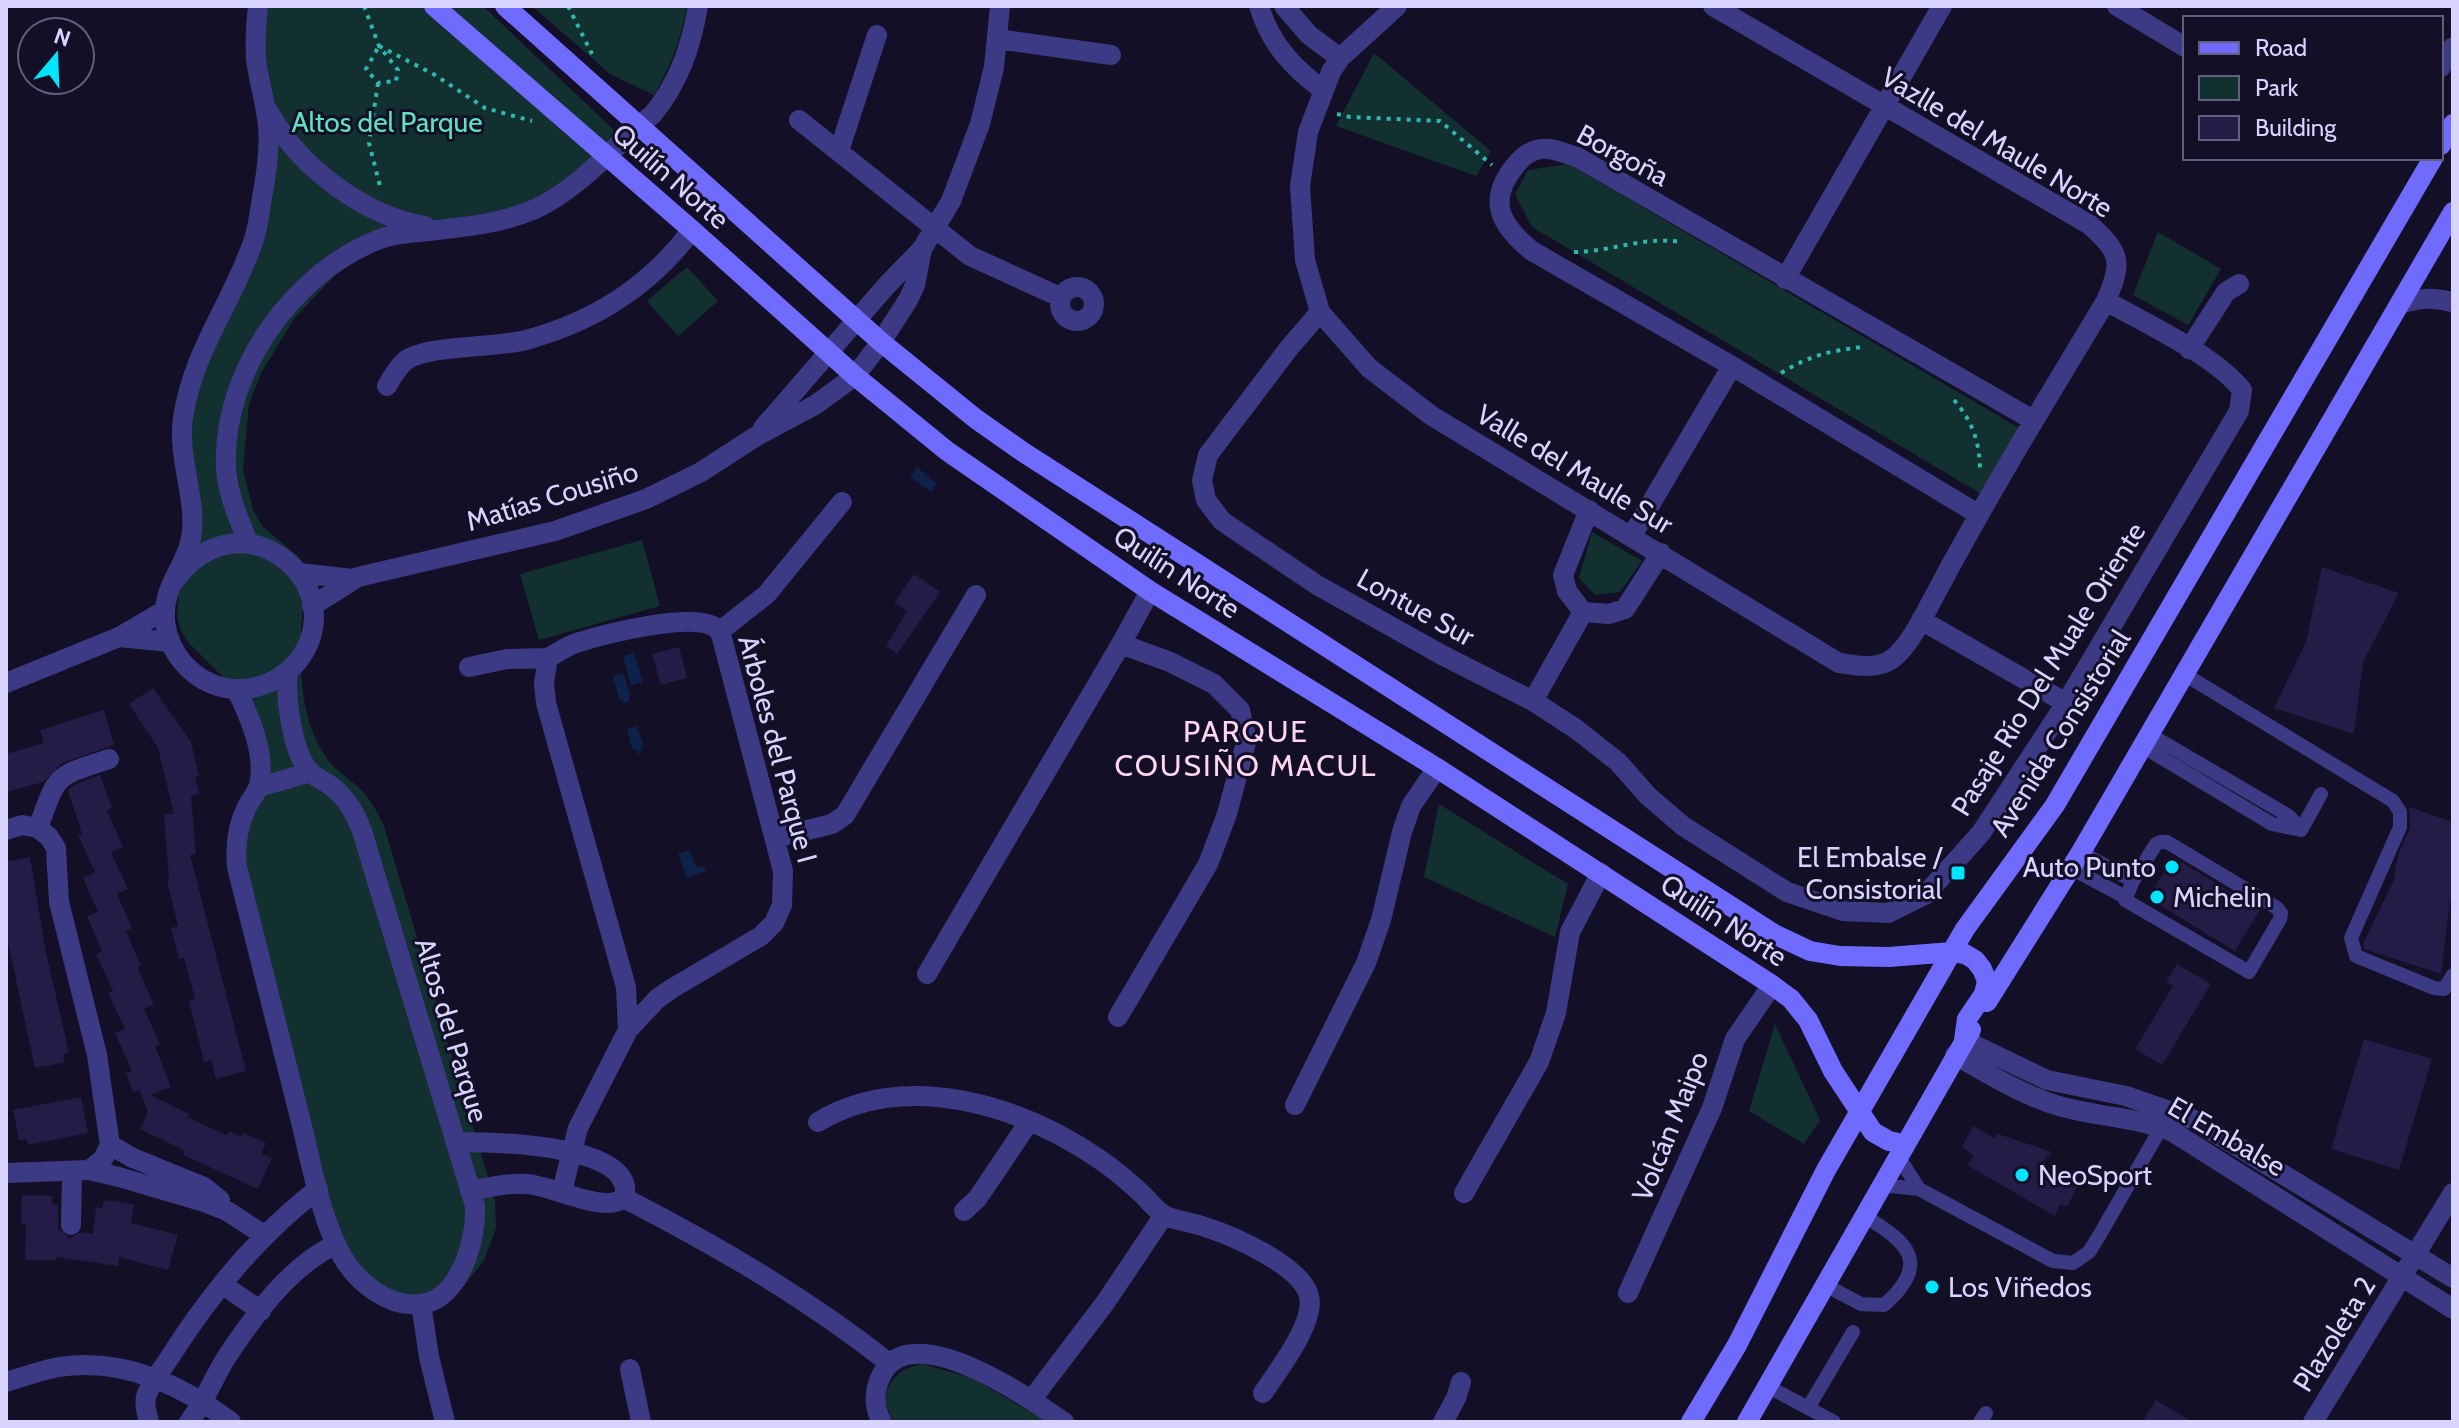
<svg xmlns="http://www.w3.org/2000/svg" width="2459" height="1428" font-family="Cabin,sans-serif">
  <style>
    .green { fill: #12302f }
    .water { fill: #0c2248 }
    .building { fill: #241b47 }
    .lines { fill: none; stroke-linecap: round; stroke-linejoin: round }
    .path { stroke: #2fb8b0; stroke-width: 4; stroke-dasharray: 4 6; stroke-linecap: butt }
    .lane { stroke: #3d3a85; stroke-width: 14 }
    .street { stroke: #3d3a85; stroke-width: 20 }
    .secondary { stroke: #6f6bff; stroke-width: 20 }
    .poi-dot { fill: #00e5ff; stroke: #130f26; stroke-width: 3 }
    .labels { text-anchor: middle; stroke-width: 6; stroke-linejoin: round; paint-order: stroke }
    .park-label { font-size: 28px; fill: #5fe0c0; stroke: #130f26 }
    .street-label { font-size: 28px; fill: #d9d4ff; stroke: #130f26 }
    .poi-label { font-size: 28px; fill: #d9d4ff; stroke: #130f26; text-anchor: start }
    .neighbourhood-label { font-size: 30px; letter-spacing: 2px; fill: #ffd6f0; stroke: #130f26 }
  </style>
  <rect width="100%" height="100%" fill="#130f26"/>
  <path class="green" d="M262,6H430L607,165L575,196L381,244L336,274L294,319L261,373L249,404L243,469L253,510L263,527L298,556L305,565C303,626 289,703 326,757C334,770 346,776 357,786C370,798 377,811 384,826L495,1201L496,1228L484,1260L464,1286L450,1295L434,1299L382,1291L346,1255L236,870L242,805L256,764L232,686L188,642L180,629L177,615L195,386L250,263L264,80Z
    M449,6H483L618,134V140L605,143Z
    M532,6H687C681,39 671,66 654,95L610,74Z
    M1374,53L1491,151L1476,176L1336,126Z
    M1569,164L2021,429L1983,495L1532,227L1515,194L1528,170Z
    M2158,232L2221,269L2188,325L2133,295Z
    M687,267L718,301L678,336L647,301Z
    M1592,532L1642,561L1620,592L1595,595L1579,578Z
    M642,540L660,606L539,640L520,574Z
    M1439,804L1568,884L1555,937L1424,877Z
    M1775,1024L1820,1120L1804,1144L1749,1111Z
    M922,1364L972,1378L1048,1422H895C874,1395 893,1369 922,1364Z"/>
  <path class="water" d="M917,467L937,484L931,492L910,477Z
    M634,653L643,682L631,685L623,656Z
    M623,673L630,695L628,702L624,703L619,698L613,676Z
    M637,726L644,746L641,747L642,753L638,754L636,749H632L627,729Z
    M690,850L696,868L704,866L706,871L687,878L678,854Z"/>
  <path class="building" d="M2322,567L2399,593L2363,662L2354,734L2274,708L2306,642Z
    M914,574L940,592L897,654L886,646L907,611L894,603Z
    M679,647L687,678L661,685L652,654Z
    M153,688L191,742L199,776L195,777L199,794L191,796L196,854L190,855L246,1071L216,1079L211,1060L204,1062L189,1001L195,999L184,958L179,959L171,928L178,926L167,881L169,880L164,814H174L158,748L129,704Z
    M104,710L114,745L62,763L43,782L6,792V754L44,743L40,730Z
    M100,775L112,808L107,810L123,847L111,852L128,889L117,894L132,928L126,931L141,966L137,967L154,1004L144,1009L160,1044L155,1046L171,1087L150,1095L189,1114L187,1117L226,1135L229,1131L242,1137L243,1133L266,1143L261,1154L272,1158L258,1189L183,1155L185,1151L140,1129L148,1112L139,1090L133,1092L126,1073L132,1071L115,1033L125,1029L108,993L113,991L96,954L102,951L87,916L98,912L83,878L95,872L78,835L82,834L68,791L74,785Z
    M2409,807L2453,822V896L2450,902L2441,974L2376,953L2364,949L2363,944L2393,882L2398,855L2410,828Z
    M30,857L45,948L69,1053L63,1054L65,1062L35,1068L6,933V862Z
    M2173,857L2260,910L2235,951L2148,898Z
    M2177,964L2211,984L2162,1065L2135,1049L2173,986L2166,982Z
    M2364,1039L2432,1059L2399,1170L2331,1149Z
    M81,1097L88,1133L28,1145L27,1139L19,1140L13,1110Z
    M1973,1126L1995,1138L1998,1134L2052,1152L2040,1164L2078,1185L2067,1207L2060,1204L2055,1216L1967,1165L1974,1156L1962,1147Z
    M22,1195L52,1196V1204L58,1205V1229L70,1238L82,1232L93,1234L96,1207L102,1208L104,1200L134,1204L131,1223L178,1235L168,1270L119,1257L118,1266L56,1257V1260H25L26,1224H21Z
    M2156,1400L2192,1422H2142Z"/>
  <g class="lines">
    <path class="path" d="M364,6L379,46L398,70L396,81L378,83L366,69L379,46
      M568,6L592,54
      M379,46L435,75L485,108L532,121
      M378,83L369,143L381,190
      M1337,114L1350,117L1440,121L1492,165
      M1574,252C1610,252 1644,236 1680,242
      M1781,373C1811,355 1829,351 1863,347
      M1954,400C1973,422 1980,443 1980,472"/>
    <path class="lane" d="M2184,674L2393,801L2400,812V827L2351,938L2356,956L2434,988L2444,989L2453,975
      M2149,734L2277,809L2290,817L2301,830
      M2142,746L2272,824L2301,830
      M2301,830L2321,794
      M2161,842H2167L2277,908L2281,913L2280,919L2249,972L2125,900L2133,881L2156,844Z
      M2081,852L2133,881
      M2071,868L2125,897
      M1898,1156L1919,1189
      M1881,1185L1919,1189L2053,1261L2073,1263L2089,1252L2099,1236L2165,1121
      M1825,1285L1861,1304L1884,1305C1932,1263 1908,1242 1864,1216
      M1767,1386L1834,1422
      M1808,1408L1853,1332
      M1980,1422L1986,1413"/>
    <path class="street" d="M1259,6C1270,43 1292,67 1323,90
      M1284,6L1309,35L1340,58
      M1397,6L1340,58L1331,72L1308,132L1300,186L1305,260L1320,312L1369,368L1432,416L1839,663C1854,665 1872,669 1887,662C1907,653 1926,611 1936,593C1989,493 2048,397 2106,301C2122,262 2122,254 2090,225L1713,6
      M2117,6L2185,47
      M997,39L1111,55
      M2441,67L2453,47
      M269,112C298,166 364,216 425,226
      M799,120L970,256L1060,297
      M839,151L877,35
      M1785,279L1942,6
      M1060 304a17 17 0 1 1 34 0a17 17 0 1 1-34 0Z
      M2400,304C2419,298 2433,297 2452,302
      M1320,312L1289,348L1208,455L1202,480L1206,500L1222,521L1317,585L1442,655L1533,701L1576,729L1618,762L1648,796L1683,826L1787,892L1843,911L1888,913L1926,894L1981,833L2066,703L2239,411L2242,390C2216,356 2145,323 2106,301
      M2189,349L2226,292L2239,284
      M387,386C392,377 397,368 405,361C425,345 496,348 526,340C595,321 649,287 692,230
      M763,428L887,285L922,249
      M1589,510L1563,575L1567,591L1583,612L1609,614L1625,609L1661,553
      M1978,514L1732,366L1532,251C1501,226 1486,201 1515,166C1521,158 1529,151 1540,149C1552,147 1566,154 1577,157L2033,420
      M1631,537L1732,366
      M248,543C239,519 227,493 226,467C222,372 293,272 380,239C395,233 413,233 428,231C465,227 500,224 535,209C579,189 615,145 653,114C679,82 691,47 698,6
      M299,573L353,579
      M175,580C241,490 356,585 298,661C283,679 258,691 234,689C188,686 154,638 168,594C174,574 188,558 191,538C198,502 177,458 183,418C193,349 234,301 254,239C259,224 260,207 263,192C267,170 270,148 268,126C266,104 259,82 256,60C255,42 256,24 258,6
      M312,606L358,577L555,531L646,499L701,472L755,437L815,405L855,376L881,342L908,300L915,285L922,249L951,201L980,124L994,67L1000,6
      M1921,620L2066,703
      M720,631L767,594L842,502
      M119,637L170,642
      M1121,644L1150,591
      M469,667L507,659L548,658
      M6,683L119,637L165,610
      M236,689C250,717 266,754 259,785C257,793 250,800 247,807C237,826 235,846 237,867C259,952 280,1037 301,1122C311,1162 321,1220 342,1256C357,1282 388,1308 421,1304C460,1300 477,1238 475,1206L362,831C355,813 347,798 331,786C325,781 316,778 310,772C292,753 285,696 288,671
      M1533,701L1583,612
      M259,787L311,772
      M38,828C58,773 54,777 109,759
      M6,830L22,825L38,828L49,837L56,848L59,902L97,1055L110,1145L103,1159L89,1170
      M775,838L832,824L845,815L976,595
      M927,974L1121,644L1170,662L1214,684L1240,710L1247,739L1227,814L1208,864L1118,1017
      M1964,1040L2047,1080L2126,1096L2192,1119L2453,1278
      M1955,1055C1989,1074 2025,1097 2063,1107C2099,1117 2137,1117 2173,1132L2453,1309
      M1295,1105L1366,963L1381,920L1402,832L1411,806L1437,768
      M818,1122C905,1069 1020,1105 1099,1159C1114,1169 1128,1181 1142,1194C1148,1200 1156,1210 1164,1215C1175,1221 1192,1222 1205,1227C1233,1236 1301,1265 1309,1296C1316,1322 1277,1372 1263,1393
      M456,1142C489,1142 639,1143 624,1198
      M110,1145L133,1158L204,1187L220,1200
      M6,1173L89,1170L119,1177L204,1202L227,1211L264,1235
      M470,1191C489,1187 508,1183 527,1184C554,1186 604,1214 624,1198
      M562,1191L578,1128L628,1030L657,999L671,989L761,936L774,923L782,905L783,871L723,642C721,635 720,629 713,626C687,613 605,634 576,643C567,646 557,653 548,658L544,683L546,703L626,987L628,1030
      M1464,1193L1539,1062L1556,1013L1570,932L1601,873
      M624,1198C717,1246 807,1298 889,1363
      M964,1211L977,1199L1029,1122
      M71,1225L72,1173
      M222,1284L261,1311
      M1628,1293L1712,1108L1735,1039L1772,985
      M421,1304L429,1357L445,1422
      M630,1369L641,1422
      M6,1382C23,1377 42,1370 59,1367C123,1357 182,1385 231,1422
      M1032,1399L1105,1303L1164,1215
      M149,1422C147,1415 144,1405 146,1397C149,1385 161,1371 168,1360C209,1295 257,1236 318,1189
      M189,1422C204,1403 213,1379 226,1358C255,1314 289,1267 336,1244
      M882,1422C873,1407 874,1389 882,1374C912,1316 1031,1399 1064,1422
      M1443,1422L1456,1398L1461,1382
      M2313,1422L2453,1193"/>
    <path class="secondary" d="M434,6L692,230L855,376L947,451L1150,591L1437,768L1772,985L1791,999L1808,1020L1833,1071L1873,1132L1889,1141L1904,1144
      M505,6L881,342L976,419L1023,452L1774,934L1810,951L1840,956L1889,957L1952,952L1965,954L1975,960L1982,969L1987,981L1984,994L1967,1019L1964,1040
      M2441,145L2453,124
      M1987,1002L2081,852L2453,212
      M1691,1422L1737,1345L1826,1170L1965,929L2055,805L2433,158
      M1747,1422L1971,1030"/>
  </g>
  <g class="poi-dot">
    <circle cx="2172" cy="867" r="8"/>
    <rect x="1950" y="865" width="16" height="16" rx="4"/>
    <circle cx="2157" cy="897" r="8"/>
    <circle cx="2022" cy="1175" r="8"/>
    <circle cx="1932" cy="1287" r="8"/>
  </g>
  <g class="labels">
    <g class="park-label">
      <text x="387" y="132">Altos del Parque</text>
    </g>
    <g class="street-label">
      <text transform="translate(1997 142) rotate(31)" y="10">Vazlle del Maule Norte</text>
      <text transform="translate(1623 155) rotate(28)" y="10">Borgoña</text>
      <text transform="translate(671 176) rotate(41)" y="10">Quilín Norte</text>
      <text transform="translate(1575 469) rotate(31)" y="10">Valle del Maule Sur</text>
      <text transform="translate(552 496) rotate(-17)" y="10">Matías Cousiño</text>
      <text transform="translate(1177 572) rotate(33)" y="10">Quilín Norte</text>
      <text transform="translate(1416 607) rotate(29)" y="10">Lontue Sur</text>
      <text transform="translate(2048 669) rotate(-58)" y="10">Pasaje Río Del Muale Oriente</text>
      <text transform="translate(2060 733) rotate(-58)" y="10">Avenida Consistorial</text>
      <text transform="translate(778 749) rotate(75)" y="10">Árboles del Parque I</text>
      <text transform="translate(1724 920) rotate(33)" y="10">Quilín Norte</text>
      <text transform="translate(452 1030) rotate(73)" y="10">Altos del Parque</text>
      <text transform="translate(1670 1126) rotate(-68)" y="10">Volcán Maipo</text>
      <text transform="translate(2227 1136) rotate(30)" y="10">El Embalse</text>
      <text transform="translate(2334 1334) rotate(-58)" y="10">Plazoleta 2</text>
    </g>
    <g class="poi-label">
      <text x="1942" y="867" text-anchor="end">El Embalse /<tspan x="1942" dy="32">Consistorial</tspan></text>
      <text x="2156" y="877" text-anchor="end">Auto Punto</text>
      <text x="2173" y="907">Michelin</text>
      <text x="2038" y="1185">NeoSport</text>
      <text x="1948" y="1297">Los Viñedos</text>
    </g>
    <g class="neighbourhood-label">
      <text x="1246" y="742">PARQUE<tspan x="1246" dy="34">COUSIÑO MACUL</tspan></text>
    </g>
  </g>
  <rect width="2459" height="1428" fill="none" stroke="#d9d4ff" stroke-width="16"/>
  <rect x="2183" y="16" width="260" height="144" fill="#130f26" stroke="#625e7d" stroke-width="2"/>
  <rect x="2199" y="42" width="40" height="12" fill="#6f6bff" stroke="#625e7d" stroke-width="2"/>
  <text x="2255" y="56" font-size="24" fill="#d9d4ff">Road</text>
  <rect x="2199" y="76" width="40" height="24" fill="#12302f" stroke="#625e7d" stroke-width="2"/>
  <text x="2255" y="96" font-size="24" fill="#d9d4ff">Park</text>
  <rect x="2199" y="116" width="40" height="24" fill="#241b47" stroke="#625e7d" stroke-width="2"/>
  <text x="2255" y="136" font-size="24" fill="#d9d4ff">Building</text>
  <g transform="translate(56 56) rotate(19)"><circle r="38" fill="#130f26" stroke="#625e7d" stroke-width="2"/>
  <path d="M0-6L14 30L0 20L-14 30Z" fill="#00e5ff"/>
  <text y="-12" font-size="22" font-weight="bold" text-anchor="middle" fill="#d9d4ff">N</text>
  </g>
</svg>
